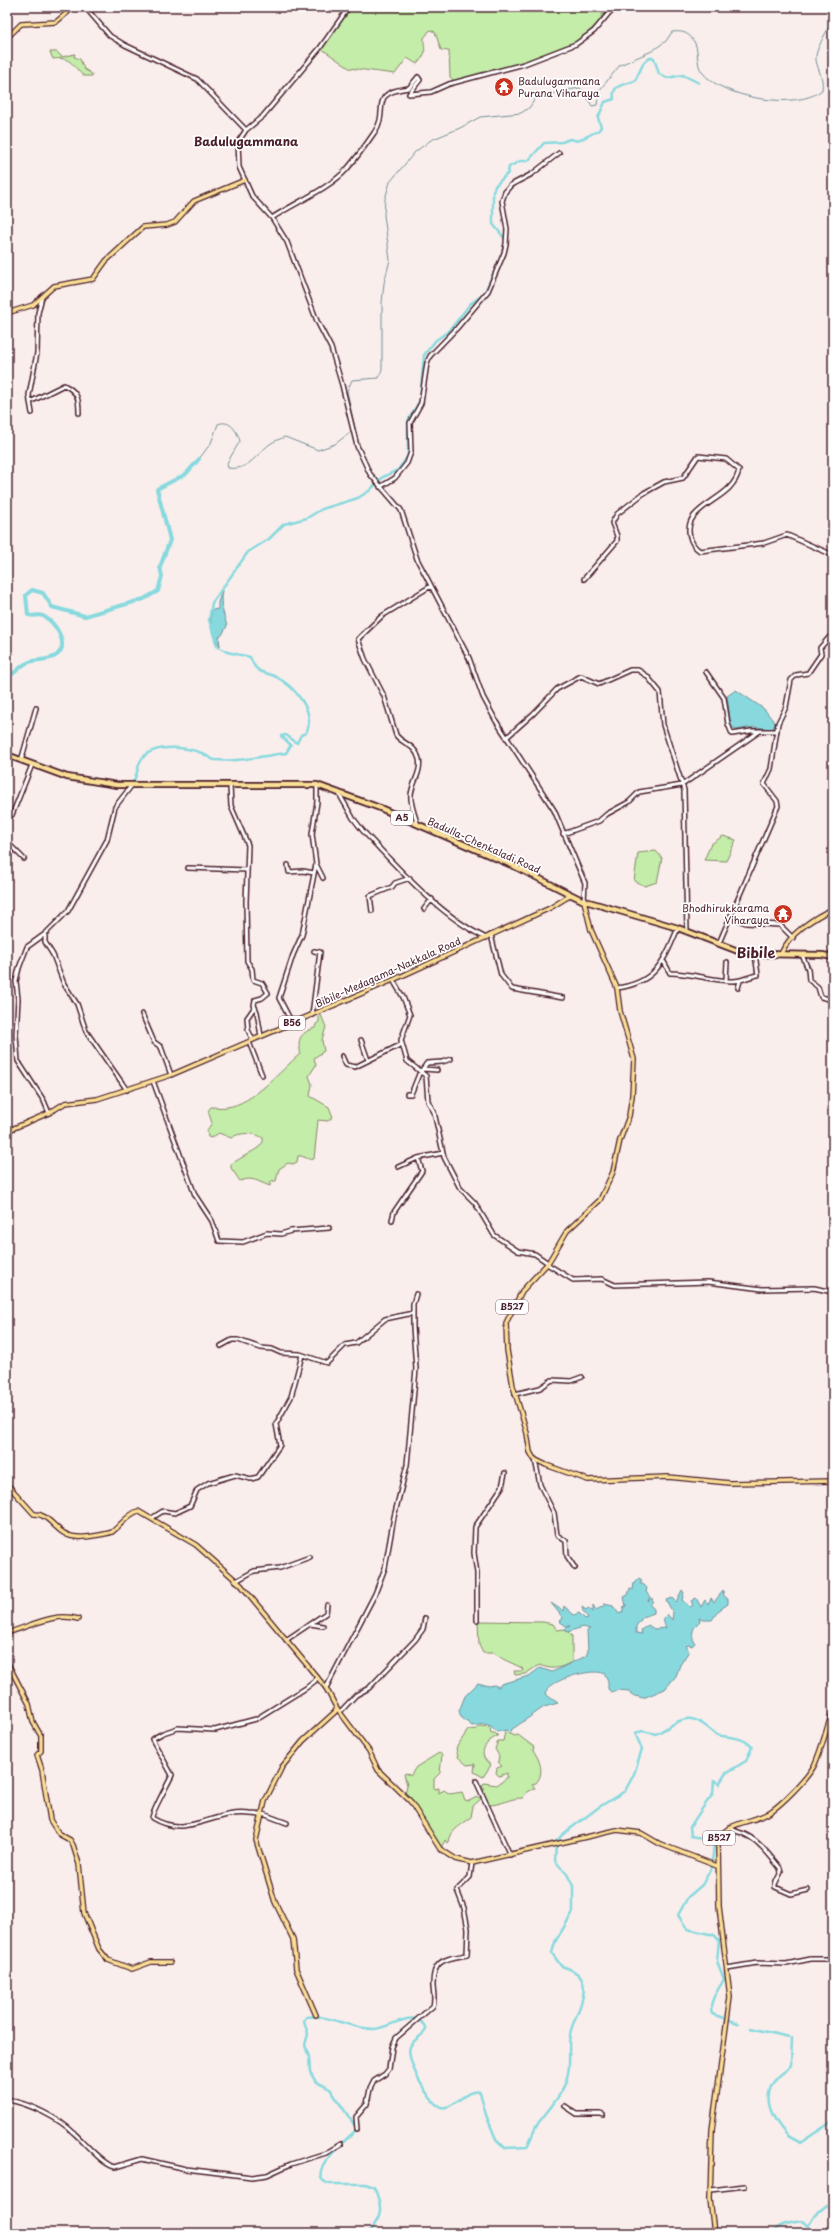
<svg xmlns="http://www.w3.org/2000/svg" width="840" height="2240" font-family="'Playpen Sans',sans-serif">
  <style>
    .green { fill: #c3eda9; stroke: #86866a }
    .water { fill: #88d9de; stroke: #6f8f96 }
    .lines { fill: none; stroke-linecap: round; stroke-linejoin: round }
    .stream { stroke: #6f8f96; stroke-width: 1 }
    .canal { stroke: #88d9de; stroke-width: 2.5 }
    .river { stroke: #88d9de; stroke-width: 4 }
    .minor-casing { stroke: #4a1f2b; stroke-width: 6 }
    .major-casing { stroke: #4a1f2b; stroke-width: 6 }
    .highway-casing { stroke: #4a1f2b; stroke-width: 8 }
    .minor { stroke: #fff; stroke-width: 3 }
    .major { stroke: #fadf96; stroke-width: 3.5 }
    .highway { stroke: #fadf96; stroke-width: 4.5 }
    .labels { text-anchor: middle; stroke-width: 3.5; stroke-linejoin: round; paint-order: stroke }
    .shield { fill: #fff; stroke: #80626b; stroke-width: 1 }
    .shield-label { font-size: 9px; font-weight: bold; fill: #4a1f2b }
    .poi-label { font-size: 10px; fill: #4a1f2b; stroke: #fff; text-anchor: start }
    .street-label { font-size: 10px; fill: #4a1f2b; stroke: #fff }
    .quarter-label { font-size: 12px; font-weight: bold; fill: #4a1f2b; stroke: #fff }
    .district-label { font-size: 14px; font-weight: bold; fill: #4a1f2b; stroke: #fff }
  </style>
  <rect width="100%" height="100%" fill="#faeeec"/>
  <filter id="ink" filterUnits="userSpaceOnUse"><feTurbulence type="fractalNoise" baseFrequency=".025" numOctaves="2"/><feDisplacementMap in="SourceGraphic" scale="8" xChannelSelector="R" yChannelSelector="G"/><feConvolveMatrix kernelMatrix="1 2 1 2 8 2 1 2 1" color-interpolation-filters="sRGB"/></filter>
  <g filter="url(#ink)">
    <path class="green" d="M350,7H606L599,22L580,40L524,62L454,81L450,77L449,51L441,50L435,32L430,30L424,38C424,52 428,52 417,64L407,58L395,74L349,68L322,49Z
      M50,52H57L62,57L75,54L74,57L80,59L84,69L92,74V76H84C72,67 73,56 53,59Z
      M723,836L736,840L726,861L704,860L711,844Z
      M656,851L662,858L657,882L645,886L634,881L638,853Z
      M321,1015L326,1027L322,1040L324,1051L314,1058L316,1065L309,1076L312,1084L310,1096L329,1107L333,1117L328,1121L318,1120L314,1159C308,1161 304,1155 298,1156L297,1162L293,1164L288,1163L279,1169L276,1181H271L270,1186C258,1182 253,1176 240,1181L231,1168V1164L258,1148L263,1142V1138C254,1132 239,1132 231,1138L219,1133L211,1138L208,1137L207,1130L212,1123L208,1111L211,1107C216,1107 222,1108 227,1107C253,1104 280,1071 300,1054C301,1050 299,1047 299,1044C299,1035 307,1030 315,1028L316,1024L319,1022V1016Z
      M478,1621L543,1622L553,1624L557,1630L565,1629L572,1636V1662C558,1669 553,1670 539,1665L525,1674L515,1675L514,1671H523L522,1668L503,1659L494,1653H483L479,1645Z
      M480,1726L490,1727L491,1733H495L498,1736C485,1741 476,1755 491,1765L483,1777L474,1772L475,1764L467,1765L458,1757L456,1748L468,1730L477,1729Z
      M505,1732L514,1736L518,1735L534,1747L533,1750C540,1760 545,1773 536,1783L532,1784L535,1788L526,1793L523,1798C509,1798 504,1804 490,1805L482,1792L485,1788H481L484,1783L497,1785L507,1778V1773L499,1776L496,1773L497,1768L502,1766L498,1762L499,1756L495,1749L498,1741H503Z
      M439,1753L442,1755L440,1773L434,1779V1789L439,1788V1793L444,1790L450,1794L462,1792L465,1800L469,1801L477,1797L482,1798L473,1806L471,1817C462,1826 451,1828 449,1842L447,1843L445,1840L441,1848L405,1794L407,1785L404,1774L407,1773L410,1776L416,1767Z"/>
    <path class="water" d="M222,591C219,602 224,615 227,626L222,635L219,637L220,646C213,637 208,621 212,610L218,609V602Z
      M736,690L764,709L775,723L773,729L753,727L736,730L731,726L727,696Z
      M639,1578L642,1580L640,1584H643L647,1588L646,1592L650,1597L648,1601L652,1598L653,1601L650,1605L654,1609V1613L643,1617L636,1626V1633L642,1634L641,1630L648,1625L654,1629L666,1628L663,1620L667,1614L672,1620L673,1613L666,1600L672,1598L676,1602L682,1590L684,1593L682,1600L690,1607L693,1605L691,1601L696,1598L701,1607L705,1600L708,1604L711,1598L714,1602L723,1591L724,1596L728,1599V1604L718,1611L712,1620H703L699,1618L700,1621C693,1627 690,1634 695,1643L692,1646L689,1645L686,1646L689,1651L680,1665L676,1676L665,1689L643,1698L631,1695L629,1691L618,1690L611,1692L608,1689V1681L605,1674C594,1667 547,1680 545,1694L558,1703L544,1707L511,1730L510,1733L507,1730L497,1732L491,1726L485,1724L472,1726L461,1717L459,1711L465,1696L478,1683L489,1686L494,1685L499,1687L501,1684L529,1676L540,1668L552,1672L586,1656L588,1651L587,1631L590,1629L583,1627L567,1632L565,1629L570,1626H566L559,1621L563,1618L551,1603L563,1611L564,1606L574,1615L579,1613L585,1619L588,1618L583,1611L582,1607L586,1610L588,1608L593,1612V1605L596,1610L604,1606V1604L613,1606L619,1614L623,1612V1607L626,1606L624,1597L628,1595L630,1588L633,1590L634,1583Z"/>
    <g class="lines">
      <path class="stream" d="M199,459L211,443L218,424C230,419 237,431 240,441L227,463L228,468C249,471 255,455 270,444C274,441 280,439 285,437L318,450L335,444L355,429L347,391L352,380L379,378L382,369V303L384,283L390,260L384,215L385,199L390,182L415,152L431,140L460,128L480,117L521,113L529,108L535,99L561,91L580,88L584,92L592,106L597,105L599,91L620,65L652,51L666,41L672,32C681,31 688,32 693,40C700,49 695,63 702,72C721,98 798,111 822,90C824,78 818,71 816,60C814,51 827,32 831,22L833,23"/>
      <path class="canal" d="M503,253L505,239L493,224V192L495,186L508,173L509,167L520,161H528L544,143L562,142L570,139L578,141L599,130L601,127L598,118L605,102L614,99C611,84 625,85 635,81L644,62L650,58H654L659,74L667,78L683,75L699,83
        M133,782C137,776 137,769 140,762C149,743 183,747 199,752C206,754 209,759 215,760C239,762 263,756 286,753L291,745L281,736L286,735L297,743L301,735L306,733C317,712 294,686 276,677C270,673 261,674 256,668C253,665 252,661 250,657L227,652L217,646L209,620L212,603L248,552L269,539L284,524L307,518L322,509L358,498L369,491L383,477L398,470L408,456V421L420,400L424,355L436,340L449,331L470,304L484,294L500,259
        M556,1842L562,1835L599,1807L625,1791L634,1774L642,1749L635,1733L643,1731L656,1734C687,1717 688,1710 717,1735C729,1738 743,1736 752,1747L746,1761L726,1773L719,1784L714,1780L713,1794C705,1804 697,1816 690,1827L691,1836L711,1840L714,1843L712,1863
        M712,1867L702,1885L688,1897L678,1915L687,1929L714,1935L719,1940L717,1961L724,1979C719,1990 708,2000 712,2014L738,2023
        M750,2028L789,2037
        M792,2038L791,2065C787,2071 782,2073 778,2077C759,2096 772,2119 787,2135C791,2139 796,2139 800,2143L833,2121
        M368,2233C383,2216 383,2208 374,2187L365,2184H330C300,2176 350,2137 357,2129L330,2089L316,2082L310,2072L309,2057L305,2045L308,2034L304,2021L306,2017C330,2014 350,2029 374,2029C389,2029 418,2005 426,2030C422,2037 413,2039 410,2047C405,2058 429,2105 441,2107C454,2110 466,2088 480,2092L486,2115L496,2139L505,2148L527,2147C531,2139 534,2129 539,2122C550,2108 565,2092 568,2073C571,2059 567,2043 571,2030C579,2005 600,1976 561,1966L552,1953L555,1942L573,1912V1886L567,1874L555,1861L556,1845
        M774,2233C778,2223 793,2223 802,2221L808,2226L815,2215L826,2206L833,2208"/>
      <path class="river" d="M7,677C15,674 20,666 27,663C36,658 48,662 57,655C70,644 55,622 43,616C38,614 33,617 28,615L26,595L32,590L43,593L52,607L85,616L144,599L158,591L162,576L160,567L170,540L157,489L186,474L199,459"/>
      <g class="minor-casing">
        <path id="minor" d="M85,7L110,36L125,45L197,79L246,130L238,142L239,167L252,196L272,218L287,242L317,321L331,348L342,385L357,446L370,474L401,510L417,559L469,658L483,697L496,721L554,810L585,883L584,901
          M246,130L263,116L320,48L349,7
          M272,218C293,204 330,188 346,170C356,159 365,146 374,133C391,110 366,93 409,88L418,77L420,80L409,94L431,92L449,84L524,64L576,44L594,31L609,13L619,7
          M30,402L64,385C78,392 79,399 79,413
          M32,413L29,395L37,353L38,313L42,297
          M380,487L395,478L407,463L411,452L410,423L421,403L427,363L430,356L457,328L488,291L504,253L506,244L507,229L502,201L505,192L511,185L532,174L559,153
          M584,579L617,541V536L612,523L617,514L644,493L664,482L683,478L698,456L726,459L739,470C734,494 708,499 694,516C685,527 689,544 700,551L764,543L787,535L833,555
          M706,672L724,698L728,724L732,734L751,731H777
          M506,738L533,714L557,689L581,676L599,684L630,670H638L647,676L660,692L663,725L684,790L687,932
          M21,761L36,708
          M230,786L231,806L248,845L246,902L247,961L252,969L253,980L262,983L268,993L262,998L255,1000L254,1005L257,1012L261,1036
          M338,792L353,818L363,831C399,869 439,915 486,938
          M7,817L12,815L32,765
          M418,825C415,816 410,804 411,795C412,783 422,772 419,759C415,744 402,744 396,735L384,696L365,659L358,639L382,616L431,586
          M563,834L599,821L607,814L629,802L639,792L682,785L760,731
          M7,842L24,859
          M316,864L323,878
          M288,865L289,872L303,871L314,873
          M188,868L247,870
          M424,909L432,899
          M372,911L370,896L392,887L395,883L410,878
          M730,917L746,923L780,925L793,938
          M45,934V942L53,955L64,984L77,1004L86,1031L127,1090
          M491,935L501,975L512,989L563,998
          M719,943L778,806L777,801L764,784L771,769L778,723L786,707L791,680L796,675L808,673L821,654L820,648L833,633
          M802,955L808,969L809,980L818,987L821,997L833,1000
          M664,962L670,973C692,973 712,981 733,981C743,981 749,976 758,975L755,954
          M393,980L403,997L410,1015L401,1040L407,1061L426,1076L428,1101L434,1112L444,1157L460,1188L475,1203L494,1235L518,1251L535,1254L548,1263
          M726,980L727,962
          M617,988C656,983 664,961 678,928
          M738,988L740,981
          M142,1014L154,1042L161,1047L171,1075
          M312,1015L320,952L314,951
          M292,1023L279,998L293,955L302,935L316,864L312,834L317,802V785
          M253,1040L248,1030L247,1018L254,1008
          M361,1040L368,1060
          M249,1042L262,1075
          M342,1056L346,1065L355,1067L402,1044
          M423,1069L437,1070
          M153,1081L195,1195L212,1221L219,1241L243,1242L267,1233L281,1234L291,1231L329,1228
          M407,1094H411L419,1074L427,1063L442,1062L451,1059
          M49,1113L44,1101L18,1061L16,1035L18,999L16,981L19,968L27,947L45,934L68,911L107,840L115,807L132,785
          M398,1167L418,1158
          M392,1220L394,1212L422,1171L418,1158L443,1153
          M547,1264L573,1280L602,1279L615,1285L708,1282L762,1289L814,1288L833,1292
          M221,1346L232,1340H238L261,1348L272,1349L281,1353L300,1354L327,1363L345,1345L356,1343L385,1319L413,1313
          M515,1394L540,1388L552,1380L571,1381L582,1377
          M535,1459L540,1485L554,1513L557,1535L566,1541L567,1556L575,1568
          M152,1518L163,1511L175,1513L190,1506L197,1490L208,1483L235,1475L251,1479L258,1477L280,1445L276,1424L291,1397L302,1355
          M236,1581L254,1571L280,1568L310,1557
          M477,1620V1573L474,1553L475,1527L502,1487L505,1473
          M310,1624L326,1613L327,1605
          M286,1640L310,1624L323,1626
          M326,1688L375,1594L385,1568L394,1517L407,1465L416,1369L413,1327V1304L416,1294
          M340,1712L356,1695L369,1688L415,1640L423,1629L425,1618
          M476,1781L510,1855
          M263,1814L287,1823
          M262,1816C258,1814 254,1814 250,1814C214,1809 188,1840 152,1818C151,1814 169,1782 172,1775L152,1739L163,1733L178,1728L215,1730L256,1719L306,1688L315,1681L316,1678
          M730,1827C735,1833 740,1831 746,1835C759,1841 771,1857 780,1868L781,1872L775,1884V1887L791,1894L808,1890
          M727,1968L757,1963L786,1964L811,1959H833
          M7,2100C29,2103 59,2118 75,2134C84,2142 103,2165 115,2167L142,2159L186,2169L252,2177L267,2175L291,2164L326,2153L341,2144
          M565,2106L577,2114H600L603,2115
          M357,2129L356,2117L367,2104L370,2089L374,2081L385,2074L389,2069L392,2047L396,2038L433,2006C435,2000 434,1994 433,1987C432,1959 445,1959 467,1955L468,1929L464,1908L457,1890L470,1877L472,1863
          M711,2190L745,2186"/>
      </g>
      <g class="major-casing">
        <path id="major" d="M7,38L21,24L56,22L74,7
          M7,313L33,305L54,286L93,279L106,261L143,227L167,225L175,222L194,201L245,180
          M584,901L591,930L617,988L620,1011L634,1059L632,1096L629,1116L620,1140L613,1172L600,1200L567,1231L548,1263L522,1291L506,1323L507,1350L513,1386L527,1433L530,1452L534,1459L546,1465L588,1480L668,1477L730,1483L833,1481
          M781,954C789,934 814,917 833,909
          M7,1131L49,1113L65,1103L97,1099L171,1075L393,980L550,908L571,895
          M7,1484L34,1514C51,1513 56,1537 78,1537C83,1538 108,1534 112,1532C120,1526 128,1514 138,1511L196,1545L241,1585L326,1688L336,1707L369,1751L378,1770L410,1801L440,1849L456,1859L472,1863L617,1830L641,1833L660,1844L717,1866
          M7,1633C31,1626 54,1612 78,1619
          M7,1662L29,1704L33,1722L41,1736V1751L37,1755L42,1770L50,1820L59,1834L70,1840L73,1845L79,1864L84,1913L99,1949L108,1960L132,1969L151,1962H170
          M316,2015L296,1969L293,1939L275,1902L256,1840L265,1801L282,1767L303,1741L335,1712L337,1708
          M714,2233L710,2199L712,2130L730,1997L719,1906L718,1844C723,1820 753,1824 770,1812C783,1803 806,1780 814,1766C822,1749 826,1729 833,1711"/>
      </g>
      <g class="highway-casing">
        <path id="highway" d="M7,755L67,777L117,785H317L380,808L514,866L582,900L678,928L738,951L755,954L822,955L833,957"/>
      </g>
      <use href="#minor" class="minor"/>
      <use href="#major" class="major"/>
      <use href="#highway" class="highway"/>
    </g>
  </g>
  <defs>
    <g id="temple-disc" transform="scale(1)"><circle r="9.5" fill="#c8321e" stroke="#fff"/><path d="M0-6L5-2H3V0L6.5 2.5H4V6H1.5V3h-3V6H-4V2.5H-6.5L-3 0V-2H-5Z" fill="#fff"/></g>
  </defs>
  <g fill-rule="evenodd">
    <use href="#temple-disc" x="504" y="87"/>
    <use href="#temple-disc" x="783" y="914"/>
  </g>
  <g class="labels">
    <g class="shield">
      <rect x="391" y="811" width="22" height="14" rx="3"/>
      <rect x="279" y="1016" width="26" height="14" rx="3"/>
      <rect x="496" y="1300" width="32" height="14" rx="3"/>
      <rect x="703" y="1831" width="32" height="14" rx="3"/>
    </g>
    <g class="shield-label">
      <text x="402" y="821">A5</text>
      <text x="292" y="1026">B56</text>
      <text x="512" y="1310">B527</text>
      <text x="719" y="1841">B527</text>
    </g>
    <g class="poi-label">
      <text x="518" y="85">Badulugammana<tspan x="518" dy="12">Purana Viharaya</tspan></text>
      <text x="769" y="912" text-anchor="end">Bhodhirukkarama<tspan x="769" dy="12">Viharaya</tspan></text>
    </g>
    <g class="street-label">
      <text transform="translate(484 845) rotate(24)" y="4">Badulla-Chenkaladi Road</text>
      <text transform="translate(388 972) rotate(-24)" y="4">Bibile-Medagama-Nakkala Road</text>
    </g>
    <g class="quarter-label">
      <text x="246" y="146">Badulugammana</text>
    </g>
    <g class="district-label">
      <text x="756" y="958">Bibile</text>
    </g>
  </g>
  <rect width="840" height="2240" fill="none" stroke="#fff" stroke-width="24"/>
  <rect x="12" y="12" width="816" height="2216" fill="none" stroke="#4a1f2b" stroke-width="1.5" filter="url(#ink)"/>
</svg>
